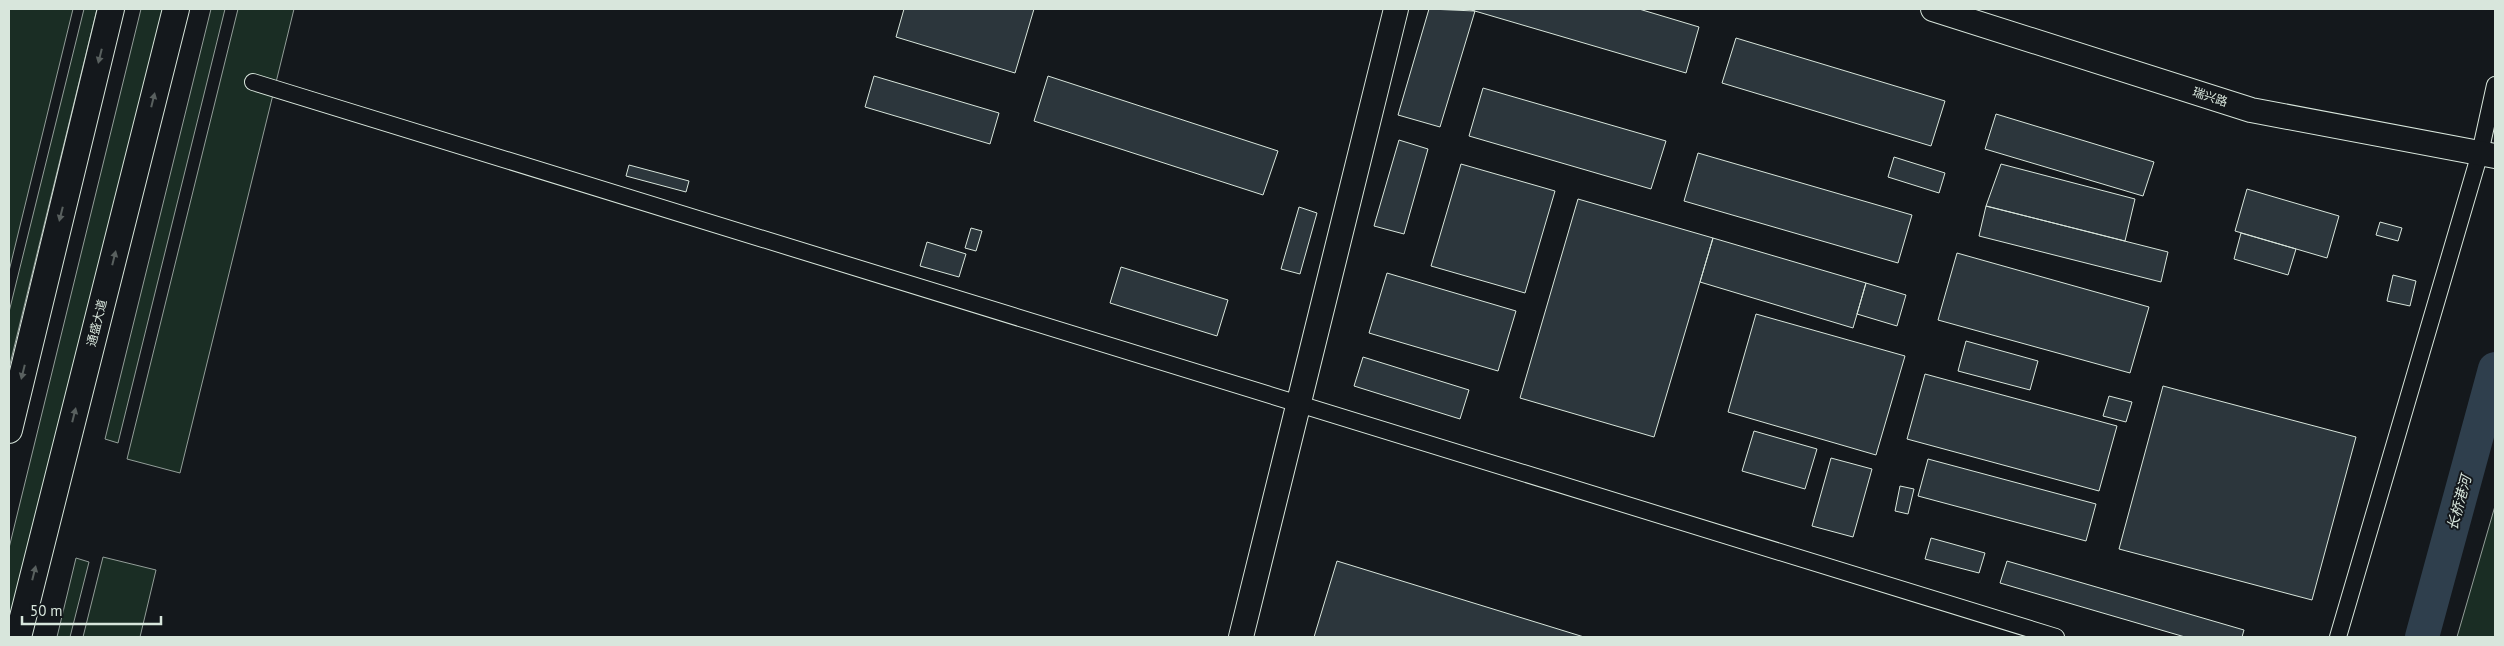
<svg xmlns="http://www.w3.org/2000/svg" width="2504" height="646" font-family="'PT Sans','Noto Sans SC',sans-serif">
  <style>
    .green { fill: #1a2d24; stroke: #939e99 }
    .lines { fill: none; stroke-linecap: round; stroke-linejoin: round }
    .river { stroke: #2f3f4d; stroke-width: 34 }
    .building { fill: #2c363c; stroke: #d8e6dc }
    .street-casing { stroke: #d8e6dc; stroke-width: 18 }
    .secondary-casing { stroke: #d8e6dc; stroke-width: 26 }
    .primary-casing { stroke: #d8e6dc; stroke-width: 28 }
    .street { stroke: #14181c; stroke-width: 16 }
    .secondary { stroke: #14181c; stroke-width: 24 }
    .primary { stroke: #14181c; stroke-width: 26 }
    .oneway { fill: #59605f }
    .labels { text-anchor: middle; stroke-width: 4; stroke-linejoin: round; paint-order: stroke }
    .street-label { font-size: 12px; fill: #d8e6dc; stroke: #14181c }
    .water-label { font-size: 14px; font-style: italic; fill: #d8e6dc; stroke: #14181c }
  </style>
  <rect width="100%" height="100%" fill="#14181c"/>
  <path class="green" d="M9,9H73L9,271Z
    M84,9H97L9,368V312Z
    M141,9H166L9,637V548Z
    M211,9H225L118,443L105,439Z
    M238,9H294L180,473L127,459Z
    M2495,506V637H2457Z
    M103,557L156,570L140,637H83Z
    M76,558L89,562L70,637H57Z"/>
  <g class="lines">
    <path class="river" d="M2422,637L2495,369"/>
  </g>
  <path class="building" d="M904,9H1034L1015,73L896,37Z
    M1429,9L1475,11L1440,127L1398,115Z
    M1468,9H1639L1699,27L1686,73Z
    M1736,38L1945,101L1931,146L1722,83Z
    M874,76L999,113L990,144L865,107Z
    M1048,76L1278,151L1263,195L1034,121Z
    M1483,88L1666,141L1651,189L1469,136Z
    M1996,114L2154,162L2143,196L1985,149Z
    M1399,140L1428,149L1404,234L1374,226Z
    M1698,153L1912,215L1898,263L1684,201Z
    M1894,157L1945,173L1939,193L1888,177Z
    M1461,164L1555,191L1525,293L1431,266Z
    M2001,164L2135,199L2125,241L1986,206Z
    M629,165L689,181L686,192L626,176Z
    M2247,189L2339,216L2327,258L2235,231Z
    M1578,199L1713,238L1654,437L1520,398Z
    M1986,206L2168,252L2161,282L1979,236Z
    M1299,207L1317,213L1300,274L1281,269Z
    M2380,222L2402,228L2398,241L2376,235Z
    M971,228L982,231L976,251L965,248Z
    M2241,233L2296,249L2288,275L2234,259Z
    M1713,238L1866,283L1853,328L1700,282Z
    M927,242L966,254L959,277L920,266Z
    M1957,253L2149,307L2130,373L1938,320Z
    M1121,267L1228,300L1217,336L1110,303Z
    M1387,273L1516,311L1498,371L1369,333Z
    M2393,275L2416,281L2410,306L2387,301Z
    M1866,283L1906,295L1897,326L1857,314Z
    M1756,314L1905,356L1876,455L1728,412Z
    M1966,341L2038,361L2030,390L1958,371Z
    M1363,357L1469,390L1460,419L1354,386Z
    M1925,374L2117,426L2099,491L1907,439Z
    M2163,386L2356,437L2312,600L2119,549Z
    M2109,396L2132,402L2126,422L2103,416Z
    M1754,431L1817,449L1805,489L1742,471Z
    M1831,458L1872,469L1853,537L1812,526Z
    M1928,459L2096,504L2086,541L1918,496Z
    M1900,486L1914,489L1908,514L1895,511Z
    M1931,538L1985,553L1979,573L1925,559Z
    M1337,561L1584,637H1314Z
    M2007,561L2244,630L2242,637H2185L2000,583Z"/>
  <g class="lines">
    <g class="street-casing">
      <path id="street" d="M253,82L2056,637
        M2338,637L2480,153L2495,85"/>
    </g>
    <g class="secondary-casing">
      <path id="secondary" d="M1933,9L2251,110L2495,156
        M1241,637L1396,9"/>
    </g>
    <g class="primary-casing">
      <path id="primary" d="M9,430L111,9
        M18,637L176,9"/>
    </g>
    <use href="#street" class="street"/>
    <use href="#secondary" class="secondary"/>
    <use href="#primary" class="primary"/>
  </g>
  <defs><path id="oneway-solid" d="M-6-.8H1V-3.2L6.5 0L1 3.2V.8H-6Z" transform="scale(1.25)"/></defs>
  <g class="oneway">
    <use href="#oneway-solid" transform="translate(100 56) rotate(104)"/>
    <use href="#oneway-solid" transform="translate(153 100) rotate(-76)"/>
    <use href="#oneway-solid" transform="translate(61 214) rotate(104)"/>
    <use href="#oneway-solid" transform="translate(114 258) rotate(-76)"/>
    <use href="#oneway-solid" transform="translate(23 372) rotate(104)"/>
    <use href="#oneway-solid" transform="translate(74 415) rotate(-76)"/>
    <use href="#oneway-solid" transform="translate(34 573) rotate(-76)"/>
  </g>
  <g class="labels">
    <g class="street-label">
      <text transform="translate(2210 97) rotate(18)" y="4">瑞兴路</text>
      <text transform="translate(97 323) rotate(-76)" y="4">通盛大道</text>
    </g>
    <g class="water-label">
      <text transform="translate(2459 503) rotate(-75)" y="5">长桥港河</text>
    </g>
  </g>
  <rect width="2504" height="646" fill="none" stroke="#d8e6dc" stroke-width="20"/>
  <path d="M22 616v8h139v-8" fill="none" stroke="#d8e6dc" stroke-width="2.5"/>
  <text x="30" y="616" font-size="15" fill="#d8e6dc" stroke="#14181c" stroke-width="4" paint-order="stroke">50 m</text>
</svg>
